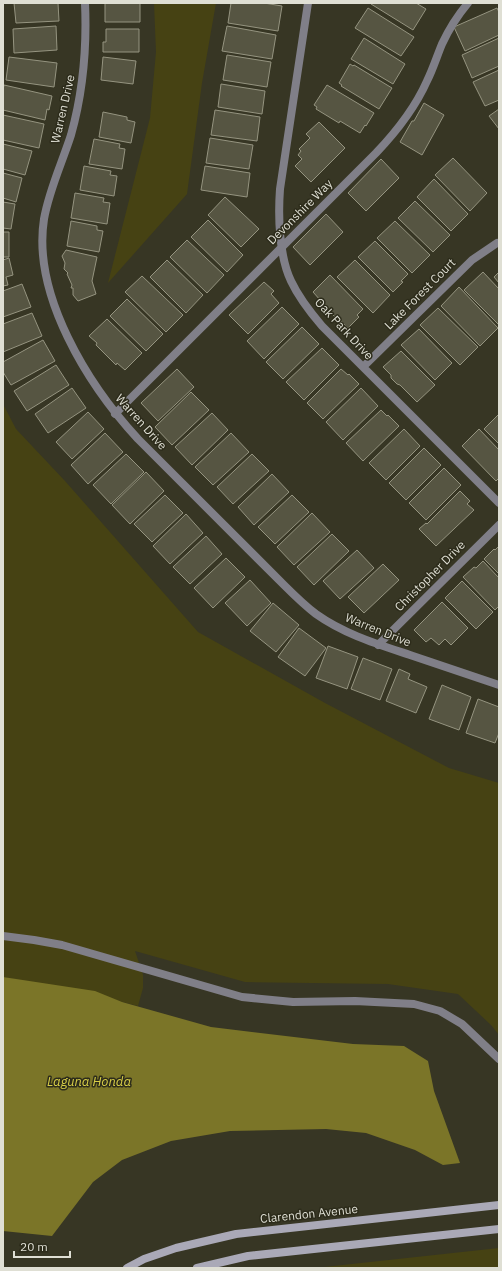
<svg xmlns="http://www.w3.org/2000/svg" width="502" height="1271" font-family="'IBM Plex Sans',sans-serif">
  <style>
    .green { fill: #464213 }
    .water { fill: #7b7528 }
    .building { fill: #565542; stroke: #959480 }
    .lines { fill: none; stroke-linecap: round; stroke-linejoin: round }
    .lane { stroke: #807f88; stroke-width: 8 }
    .street { stroke: #807f88; stroke-width: 8 }
    .secondary { stroke: #aaa9b7; stroke-width: 8 }
    .labels { text-anchor: middle; stroke-width: 3; stroke-linejoin: round; paint-order: stroke }
    .street-label { font-size: 12px; fill: #dfdfd4; stroke: #2d2c1b }
    .water-label { font-size: 13px; font-style: italic; fill: #d8ce47; stroke: #2d2c1b }
  </style>
  <rect width="100%" height="100%" fill="#373624"/>
  <path class="green" d="M154,3H216L202,83L187,194L108,283L150,118L156,52Z
    M3,404L16,429L65,481L198,632L325,703L449,768L499,783V1035L491,1025L458,994L388,984L245,982L135,951L143,975V988L138,1006L122,1002L3,977Z
    M499,1248V1268H315Z"/>
  <path class="water" d="M3,977L95,991L122,1002L211,1027L353,1044L404,1046L428,1061L434,1091L460,1163L443,1165L415,1150L366,1133L326,1129L230,1131L171,1141L122,1160L93,1182L52,1236L3,1231Z"/>
  <path class="building" d="M14,3H58L59,21L16,23Z
    M105,3H140V22H105Z
    M231,3H264L282,6L278,31L228,23Z
    M372,3H416L426,9L413,30L371,4Z
    M368,8L414,37L401,56L355,28Z
    M497,8L499,12V35L465,51L454,27Z
    M56,26L57,50L14,53L13,29Z
    M227,26L276,35L272,59L222,51Z
    M106,29H139V52H103V42H106Z
    M364,38L405,64L393,84L351,59Z
    M499,38V66L472,78L462,55Z
    M227,55L271,62L267,87L223,80Z
    M9,57L57,63L54,87L6,80Z
    M103,57L136,61L133,84L101,80Z
    M350,64L353,66L354,65L392,88L379,109L341,86L342,85L339,83Z
    M499,70V100L485,106L473,82Z
    M221,84L265,91L262,114L218,107Z
    M4,85L52,96L49,110L47,109L45,120L3,110V90Z
    M327,85L374,113L366,126L365,125L360,133L340,121L339,123L316,109L317,107L314,105Z
    M424,103L444,115L422,155L400,142L412,121H414Z
    M499,109V129L489,116Z
    M215,110L260,117L257,141L211,135Z
    M103,112L127,117V120L135,122L131,143L99,137Z
    M3,115L44,124L39,148L3,140Z
    M319,122L345,148L311,182L295,166L302,159L298,155L301,151L299,149L310,138L306,134Z
    M210,138L253,145L249,169L206,163Z
    M94,139L120,144L119,148L125,149L122,169L89,164Z
    M3,144L32,151L25,175L3,169Z
    M453,158L487,193L470,211L435,175Z
    M381,159L399,178L366,211L348,193Z
    M84,166L111,171L110,175L117,176L114,196L80,190Z
    M205,166L250,173L247,197L201,190Z
    M3,173L22,178L16,202L3,198Z
    M434,179L468,214L451,231L417,197Z
    M75,193L104,198L103,202L110,203L107,224L71,218Z
    M225,197L259,229L241,247L208,215Z
    M415,201L450,235L433,252L398,218Z
    M3,202L15,204L11,229L3,228Z
    M326,214L343,232L310,265L293,247Z
    M208,220L243,255L227,272L191,237Z
    M71,221L97,226V230L103,231L99,252L67,246Z
    M395,221L430,255L412,273L377,238Z
    M3,232H9V257H3Z
    M187,240L224,275L207,293L170,257Z
    M375,241L408,274L401,281L403,282L393,292L358,257Z
    M66,250L97,257L92,281L96,294L78,301L73,295V288H71L72,285L67,274L68,273L64,269L65,263L62,256Z
    M9,258L13,275L6,277L8,285L3,286V260Z
    M167,260L203,295L186,313L150,277Z
    M355,260L390,295L373,313L337,277Z
    M483,272L499,289V325L464,290Z
    M499,272V283L494,277Z
    M330,275L363,309L357,315L359,317L348,328L340,320L339,321L320,302L321,301L313,292Z
    M142,276L183,315L166,332L125,292Z
    M264,282L274,291L271,294L279,303L248,334L229,315Z
    M22,284L31,307L3,317V291Z
    M459,287L498,328L480,346L441,306Z
    M127,299L163,334L146,351L110,316Z
    M282,307L299,324L264,359L247,341Z
    M438,308L478,347L460,365L420,325Z
    M32,313L42,336L3,352V324Z
    M107,319L142,353L125,370L117,363L116,365L96,345L97,343L89,336Z
    M302,327L319,344L283,379L266,362Z
    M419,329L452,363L435,380L401,345Z
    M43,340L55,361L11,385L3,372V362Z
    M322,348L339,365L304,400L286,382Z
    M401,351L435,385L417,402L400,385L397,384L391,378V375L383,367Z
    M56,365L69,385L27,411L14,391Z
    M177,369L194,387L158,421L141,403Z
    M341,369L348,375L349,374L359,384L323,419L307,403Z
    M72,388L86,408L48,433L35,414Z
    M361,388L378,406L343,440L326,422Z
    M191,392L209,410L172,445L155,427Z
    M381,410L387,416L388,415L399,426L363,461L346,443Z
    M88,412L104,429L72,459L56,442Z
    M212,413L228,430L192,465L175,447Z
    M499,414V444L484,429Z
    M404,429L420,446L386,480L369,463Z
    M479,429L499,450V478L496,481L462,446Z
    M105,433L123,452L88,484L71,465Z
    M231,433L249,452L213,485L195,467Z
    M424,448L441,465L406,500L389,483Z
    M126,454L144,472L111,504L93,485Z
    M252,454L269,471L233,504L217,487Z
    M444,468L461,485L426,520L409,503Z
    M146,472L164,491L130,524L112,505Z
    M272,474L289,492L254,525L238,507Z
    M460,491L470,501L467,504L474,510L436,546L419,529L426,523L427,524Z
    M165,495L183,513L152,542L134,524Z
    M292,495L309,512L275,544L258,527Z
    M312,513L330,532L294,565L277,547Z
    M186,514L203,533L170,564L153,546Z
    M332,534L349,551L314,585L297,567Z
    M206,536L222,554L190,584L173,567Z
    M499,546V574L484,559L494,549L495,550Z
    M357,550L374,568L340,599L323,581Z
    M226,558L245,577L213,608L194,588Z
    M483,561L499,578V606L495,610L463,577L474,567L476,568Z
    M383,564L399,580L364,613L348,597Z
    M250,580L271,603L247,626L225,603Z
    M462,581L493,612L476,629L445,598Z
    M442,602L468,628L451,645L445,639L439,645L431,638L426,642L414,630Z
    M273,603L299,625L276,652L250,631Z
    M299,628L326,648L305,676L278,657Z
    M328,646L358,657L347,689L316,678Z
    M363,658L392,669L380,700L351,689Z
    M399,669L410,674L408,679L427,687L416,713L386,701Z
    M442,685L471,697L459,730L429,719Z
    M478,699L499,707V733L495,743L466,733Z"/>
  <g class="lines">
    <path class="lane" d="M3,936L34,940L62,945L242,997L293,1002L355,1001L414,1004L440,1011L462,1024L499,1059"/>
    <path class="street" d="M85,3C87,48 83,92 71,135C62,163 49,190 44,219C32,295 88,385 138,439L284,585C294,595 304,605 316,614C344,634 377,644 410,655C439,665 469,675 499,685
      M308,3L280,189C278,216 279,256 291,281C299,298 310,312 322,326L499,503
      M363,367L472,260L497,243
      M115,414L376,153C397,131 415,108 427,81C433,69 437,56 442,44C449,29 458,15 468,3
      M378,645L499,525"/>
    <path class="secondary" d="M127,1268L144,1259L176,1248L236,1234L499,1205
      M197,1268L248,1256L499,1229"/>
  </g>
  <g class="labels">
    <g class="street-label">
      <text transform="translate(63 109) rotate(-77)" y="4">Warren Drive</text>
      <text transform="translate(300 212) rotate(-45)" y="4">Devonshire Way</text>
      <text transform="translate(420 294) rotate(-45)" y="4">Lake Forest Court</text>
      <text transform="translate(344 329) rotate(47)" y="4">Oak Park Drive</text>
      <text transform="translate(141 422) rotate(48)" y="4">Warren Drive</text>
      <text transform="translate(430 576) rotate(-45)" y="4">Christopher Drive</text>
      <text transform="translate(378 630) rotate(22)" y="4">Warren Drive</text>
      <text transform="translate(309 1214) rotate(-6)" y="4">Clarendon Avenue</text>
    </g>
    <g class="water-label">
      <text x="89" y="1086">Laguna Honda</text>
    </g>
  </g>
  <rect width="502" height="1271" fill="none" stroke="#dfdfd4" stroke-width="8"/>
  <path d="M14 1251v6h56v-6" fill="none" stroke="#dfdfd4" stroke-width="2"/>
  <text x="20" y="1251" font-size="12" fill="#dfdfd4" stroke="#2d2c1b" stroke-width="3" paint-order="stroke">20 m</text>
</svg>
